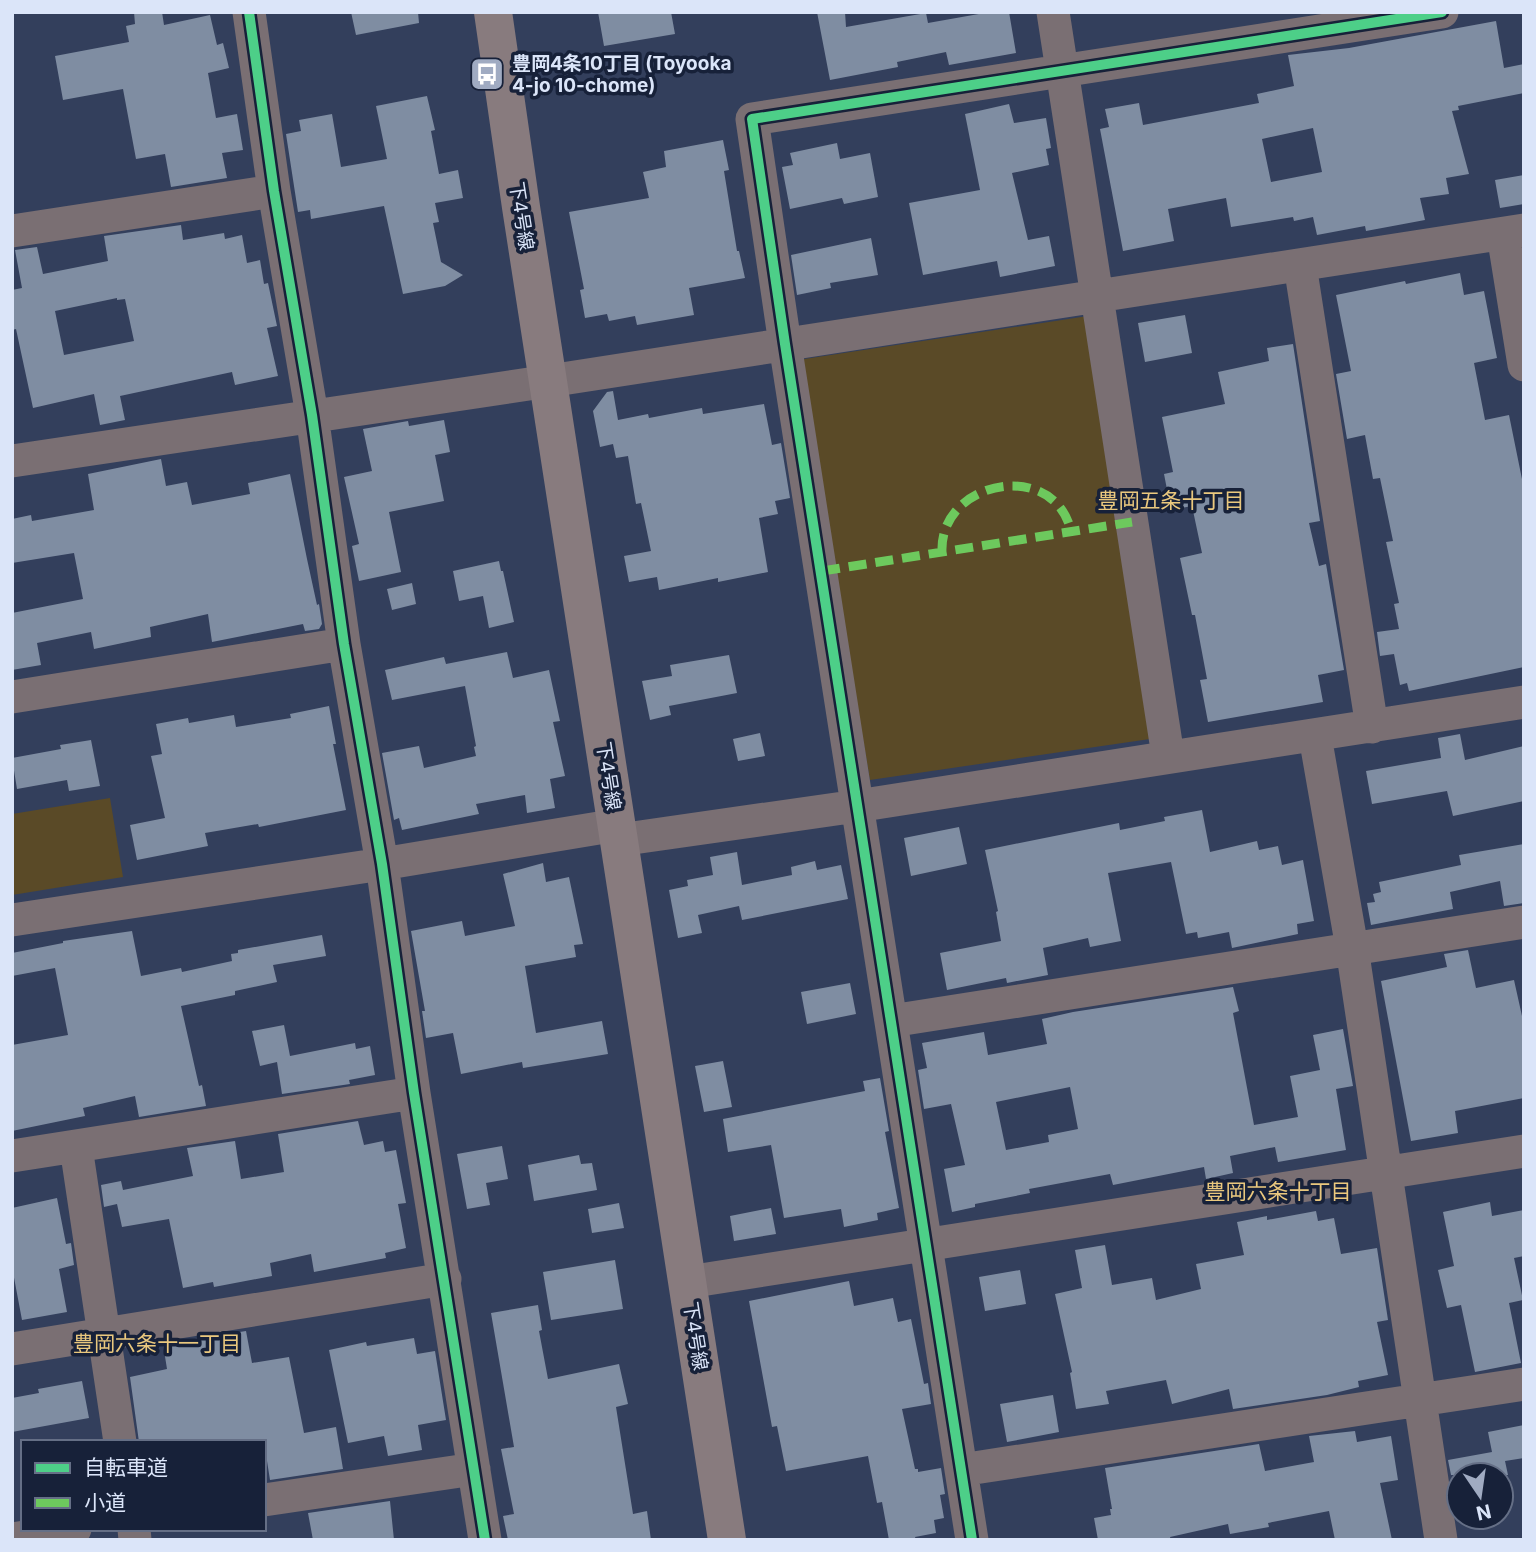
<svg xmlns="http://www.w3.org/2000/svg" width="1536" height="1552" font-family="Inter,'Noto Sans JP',sans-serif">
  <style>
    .green { fill: #5a4a27 }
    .building { fill: #7f8da2; fill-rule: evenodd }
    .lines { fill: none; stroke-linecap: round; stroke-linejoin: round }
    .street { stroke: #7a6f73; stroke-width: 33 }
    .secondary { stroke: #887b7e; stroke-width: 38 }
    .quiet { stroke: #6dc95d; stroke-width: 9; stroke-dasharray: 18 9; stroke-linecap: butt }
    .cycleway-casing { stroke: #172139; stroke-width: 15 }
    .cycleway { stroke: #4dcf88; stroke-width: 10 }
    .labels { text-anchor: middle; stroke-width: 7; stroke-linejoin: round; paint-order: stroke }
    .poi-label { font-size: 19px; font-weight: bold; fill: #dbe5f9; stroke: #172139; text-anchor: start }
    .street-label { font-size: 19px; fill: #dbe5f9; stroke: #172139 }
    .neighbourhood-label { font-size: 21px; fill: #eac87e; stroke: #172139 }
  </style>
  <rect width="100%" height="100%" fill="#333f5c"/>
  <path class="green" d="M1088,316L1150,739L870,780L798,360Z
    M110,798L123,877L12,895V814Z"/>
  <path class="building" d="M134,12H162L164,25L210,15L217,45L223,43L229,68L208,73L216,118L237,114L243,150L222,153L227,178L171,187L165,154L136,159L123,89L63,100L55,56L129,42L126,26L135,24Z
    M351,12H418L419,23L356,35Z
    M598,12H671L675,34L604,46Z
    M817,12H845L846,27L926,13L928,23L990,12H1009L1016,53L949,65L946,52L897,62L898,67L830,80Z
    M1496,21L1504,68L1524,64V93L1458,106L1459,110L1452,111L1469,174L1446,178L1449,194L1420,198L1425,220L1366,231L1365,226L1317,235L1313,217L1294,221L1293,217L1231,227L1226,198L1168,209L1174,241L1123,251L1100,129L1109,127L1105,109L1139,103L1143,125L1259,103L1257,94L1294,86L1288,55L1349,48ZM1313,128L1322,172L1271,182L1262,139Z
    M427,96L435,130L431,131L439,174L458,170L463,198L435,203L439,222L433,223L441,262L463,275L445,286L403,294L384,206L311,219L310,210L298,212L286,134L301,131L299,120L332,114L341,167L387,159L376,106Z
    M1009,104L1014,123L1046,118L1051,148L1046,149L1049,165L1012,173L1028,240L1049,236L1055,266L1000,277L997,261L923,275L909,203L980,190L965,114Z
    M723,140L729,170L724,171L737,251H739L745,278L689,288L694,315L637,325L635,316L609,321L607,314L585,318L580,290L584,289L569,212L649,198L643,172L666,167L664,151Z
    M837,143L840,159L870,153L878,197L844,204L842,198L790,209L782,167L793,165L790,153Z
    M1524,175V204L1500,208L1495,180Z
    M181,225L183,240L224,233L225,239L242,235L247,263L260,260L264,284L268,283L277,326L267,328L278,376L235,385L232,372L120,396L125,420L100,425L94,394L33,408L16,329L12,330V290L22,288L15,250L37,247L43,274L108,261L104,236ZM117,298V300L125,299L134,341L64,355L55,311Z
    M871,238L878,275L830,283L831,288L797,295L791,255Z
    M1460,273L1464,295L1484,291L1497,358L1474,363L1485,420L1509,415L1524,489V667L1409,691L1407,683L1400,685L1394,654L1380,656L1377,632L1399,629L1394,604L1399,603L1386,542L1393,541L1380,478L1373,479L1365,435L1347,439L1336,374L1351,371L1336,295L1405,281L1406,284Z
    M1185,315L1192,353L1145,362L1138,323Z
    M1293,344L1320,521L1309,523L1319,566L1326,564L1344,670L1318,675L1323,702L1208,722L1200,680L1207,679L1195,615H1192L1180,558L1202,553L1192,506L1171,510L1164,474L1173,472L1162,417L1225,404L1218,372L1269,361L1267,348Z
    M613,391L618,420L648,414L649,418L702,408L703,414L764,404L772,445L781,443L790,498L775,501L778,514L759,518L768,572L718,582V578L659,590L657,577L629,582L624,556L651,551L641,503L636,504L628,456L616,458L613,444L600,447L593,411L607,392Z
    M444,420L450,452L435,455L444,501L389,512L401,572L359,581L352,546L359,544L344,477L372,471L363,429L408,421L409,426Z
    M161,459L166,486L187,482L192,505L250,494L248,483L290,474L307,559L317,605L319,604L322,624L319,629L305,631L303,624L212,642L208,614L150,627L151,637L94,649L91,632L37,643L41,665L12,670V613L83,599L74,553L12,563V519L31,515L32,521L94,510L88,474Z
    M499,561L501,571H503L514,622L489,628L483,596L459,601L453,571Z
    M412,583L416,604L392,610L387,589Z
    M507,652L513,678L549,670L560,721L553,722L565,776L550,779L555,808L527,813L525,795L476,804L479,814L402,830L399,818L394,820L382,753L419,746L424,768L476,756L474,747L476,746L465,686L392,700L385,670L444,657L446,664Z
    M729,655L737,693L669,706L671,715L650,720L642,681L672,676L670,665Z
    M329,706L336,744H333L346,810L259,827L258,824L205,833L208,846L137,860L130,825L165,818L151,756L162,754L156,724L188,718L189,723L234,715L236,727L291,718L290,714Z
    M760,733L765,756L738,761L733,739Z
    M1460,734L1465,760L1524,746V801L1453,816L1447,791L1372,804L1366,771L1441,758L1438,738Z
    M91,740L100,786L69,791L67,780L17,789L12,758L61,749L60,745Z
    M1202,810L1210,852L1257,841L1259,850L1278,846L1282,865L1303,860L1314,921L1297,924L1298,934L1232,948L1229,932L1198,938L1197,932L1186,934L1171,862L1108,873L1121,941L1090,947L1088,938L1043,948L1048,975L1007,983L1006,978L947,990L940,953L1001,941L996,912L998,911L985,850L1119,823L1120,830L1165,821L1164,817Z
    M959,827L967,864L911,876L904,838Z
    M1524,844V903L1504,906L1500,881L1450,892L1453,909L1371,925L1367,903L1375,902L1373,894L1381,892L1379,882L1461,865L1459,855Z
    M737,852L742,885L792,875L791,867L815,861L817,870L841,865L848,899L742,920L739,906L698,915L702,933L678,938L669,890L688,886L687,880L713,875L710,857Z
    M543,863L546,882L569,877L583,944L574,945L576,957L525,966L536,1033L602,1021L608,1054L523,1068L522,1062L461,1074L453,1033L426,1038L422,1011H425L411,931L462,921L465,936L515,926L503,874Z
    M132,931L141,976L181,968L182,972L232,961L231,954L238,953V950L322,935L326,956L273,965L277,982L235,991V995L181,1006L199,1086L202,1085L206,1106L139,1117L135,1096L83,1108L85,1116L12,1131V1045L68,1035L55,968L12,976V953L63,943V941Z
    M1468,950L1476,988L1514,980L1524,1025V1098L1455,1111L1458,1133L1411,1141L1381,981L1447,967L1444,954Z
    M850,983L856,1014L807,1024L801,992Z
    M1233,987L1239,1011L1233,1013L1254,1125L1298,1117L1290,1076L1320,1070L1313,1035L1343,1029L1353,1086L1336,1089L1346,1150L1278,1162L1275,1147L1230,1156L1233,1173L1206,1179L1204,1167L1113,1185L1110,1174L1029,1189L1030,1193L975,1204V1207L952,1212L944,1169L965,1165L951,1104L924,1109L918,1070L927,1068L922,1043L984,1032L988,1055L1047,1044L1042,1019L1073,1012ZM1070,1087L1078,1129L1048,1135L1049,1142L1006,1150L996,1102Z
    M284,1025L290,1056L355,1043L356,1049L370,1046L375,1075L349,1080L350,1084L282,1094L277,1062L260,1066L252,1031Z
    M723,1061L732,1107L704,1112L695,1066Z
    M880,1078L889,1131L885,1132L899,1208L877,1213L878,1220L844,1227L841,1209L784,1218L771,1145L728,1152L723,1119L865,1091L863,1081Z
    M358,1121L364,1145L383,1141L385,1152L396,1150L406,1203L398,1204L406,1248L385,1253L386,1258L314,1272L311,1254L270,1263L272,1276L214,1287L213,1282L183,1288L169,1219L122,1227L117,1204L104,1207L101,1185L121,1181L123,1190L193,1176L187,1148L235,1141L241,1179L284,1172L278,1134Z
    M502,1146L508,1179L486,1183L490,1205L467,1209L457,1154Z
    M579,1155L581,1164L592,1163L597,1190L534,1201L528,1165Z
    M57,1198L66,1244L71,1243L74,1265L59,1269L67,1312L22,1320L12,1267V1208Z
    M1490,1202L1492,1216L1524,1210V1256L1514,1258L1523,1300L1509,1303L1521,1363L1475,1372L1461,1305L1447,1308L1438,1270L1454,1266L1443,1212Z
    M619,1203L624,1228L592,1233L588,1209Z
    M771,1208L776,1234L734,1241L730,1216Z
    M1316,1211L1318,1221L1334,1218L1341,1254L1377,1248L1388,1320L1377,1322L1388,1375L1358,1381L1359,1387L1327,1395L1233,1409L1229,1389L1172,1404L1166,1380L1106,1391L1109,1404L1076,1409L1070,1373L1072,1372L1055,1294L1082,1288L1075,1250L1105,1245L1112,1285L1152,1278L1156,1300L1201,1289L1196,1264L1244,1255L1237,1222L1267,1216V1220Z
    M615,1260L623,1309L551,1320L543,1272Z
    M1020,1270L1026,1304L985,1311L979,1277Z
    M849,1281L854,1306L893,1298L898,1322L911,1319L924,1384L928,1383L931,1404L902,1409L915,1469H918V1472L941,1468L945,1494L940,1495L944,1518L934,1520L936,1533L915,1537L916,1540H889L882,1502L877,1503L868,1456L786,1471L777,1426L772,1427L749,1301Z
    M538,1305L542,1330L539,1331L548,1379L619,1364L628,1404L616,1407L633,1514L647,1511L651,1540H508L503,1516L514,1514L501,1449L514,1447L491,1313Z
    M246,1331L252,1363L289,1357L304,1433L336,1427L343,1469L270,1480L264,1442H139L130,1377L167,1369L163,1344Z
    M414,1338L417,1354L435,1351L446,1420L418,1425L422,1450L388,1456L384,1436L348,1443L329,1350L366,1342L367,1346Z
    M82,1381L89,1418L12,1432V1398L39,1393L38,1389Z
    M1053,1395L1059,1432L1007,1442L1000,1404Z
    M1524,1425V1458L1505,1461L1508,1475H1451L1448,1460L1492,1452L1488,1432Z
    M1355,1431L1357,1442L1391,1436L1398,1480L1380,1483L1392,1540H1335L1329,1511L1268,1523L1269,1527L1230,1534L1228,1524L1170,1537L1171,1540H1098L1094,1518L1111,1515L1110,1509H1112L1105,1468L1259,1444L1265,1471L1314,1462L1309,1436Z
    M390,1501L394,1540H313L308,1513Z"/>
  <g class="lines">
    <path class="street" d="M249,12L274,191L312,415L344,644L382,864L414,1093L485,1540
      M1053,12L1168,756
      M12,231L274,191
      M1503,234L1524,365
      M1300,265L1372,727
      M12,461L549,381L1524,230
      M12,697L344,644
      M1315,736L1352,948L1441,1540
      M619,840L857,806L1524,702
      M12,920L382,864L617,825
      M891,1021L1524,922
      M76,1147L120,1442
      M12,1156L414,1093
      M688,1282L1524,1151
      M12,1349L445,1279
      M961,1470L1524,1384
      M264,1500L474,1469
      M134,1529L135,1540
      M12,1539L75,1529
      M972,1540L785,344L752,119L1442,12"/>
    <path class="secondary" d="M493,12L521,207L727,1540"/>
    <path class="quiet" d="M942,552C939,480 1054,458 1071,531
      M822,571L1132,522"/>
    <g class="cycleway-casing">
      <path id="cycleway" d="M249,12L274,191L312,415L344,644L382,864L414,1093L485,1540
        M972,1540L785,344L752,119L1442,12"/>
    </g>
    <use href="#cycleway" class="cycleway"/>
  </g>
  <defs>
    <g id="bus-square" transform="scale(1.75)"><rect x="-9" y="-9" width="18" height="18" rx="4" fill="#a0abc2" stroke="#172139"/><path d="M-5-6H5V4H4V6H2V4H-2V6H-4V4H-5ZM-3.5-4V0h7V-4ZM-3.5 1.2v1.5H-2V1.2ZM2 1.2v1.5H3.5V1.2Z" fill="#fff"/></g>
  </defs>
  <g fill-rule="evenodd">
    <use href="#bus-square" x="487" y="74"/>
  </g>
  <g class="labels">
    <g class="poi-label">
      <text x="512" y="70">豊岡4条10丁目 (Toyooka<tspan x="512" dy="22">4-jo 10-chome)</tspan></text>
    </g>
    <g class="street-label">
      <text transform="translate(522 216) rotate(81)" y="7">下4号線</text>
      <text transform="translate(609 776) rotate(81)" y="7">下4号線</text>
      <text transform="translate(696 1336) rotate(81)" y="7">下4号線</text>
    </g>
    <g class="neighbourhood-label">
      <text x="1171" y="508">豊岡五条十丁目</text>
      <text x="1278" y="1199">豊岡六条十丁目</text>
      <text x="157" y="1351">豊岡六条十一丁目</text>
    </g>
  </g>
  <rect width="1536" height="1552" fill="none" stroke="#dbe5f9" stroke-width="28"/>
  <rect x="21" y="1440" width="245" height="91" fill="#172139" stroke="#656f86" stroke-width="2"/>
  <rect x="35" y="1463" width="35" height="10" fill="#4dcf88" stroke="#656f86" stroke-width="2"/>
  <text x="84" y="1475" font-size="21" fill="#dbe5f9">自転車道</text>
  <rect x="35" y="1498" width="35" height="10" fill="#6dc95d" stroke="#656f86" stroke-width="2"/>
  <text x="84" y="1510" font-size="21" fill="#dbe5f9">小道</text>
  <g transform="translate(1480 1496) rotate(167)"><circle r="33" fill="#172139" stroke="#656f86" stroke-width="2"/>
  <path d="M0-5L12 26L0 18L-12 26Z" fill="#a0abc2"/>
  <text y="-10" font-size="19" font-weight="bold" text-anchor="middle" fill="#dbe5f9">N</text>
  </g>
</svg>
